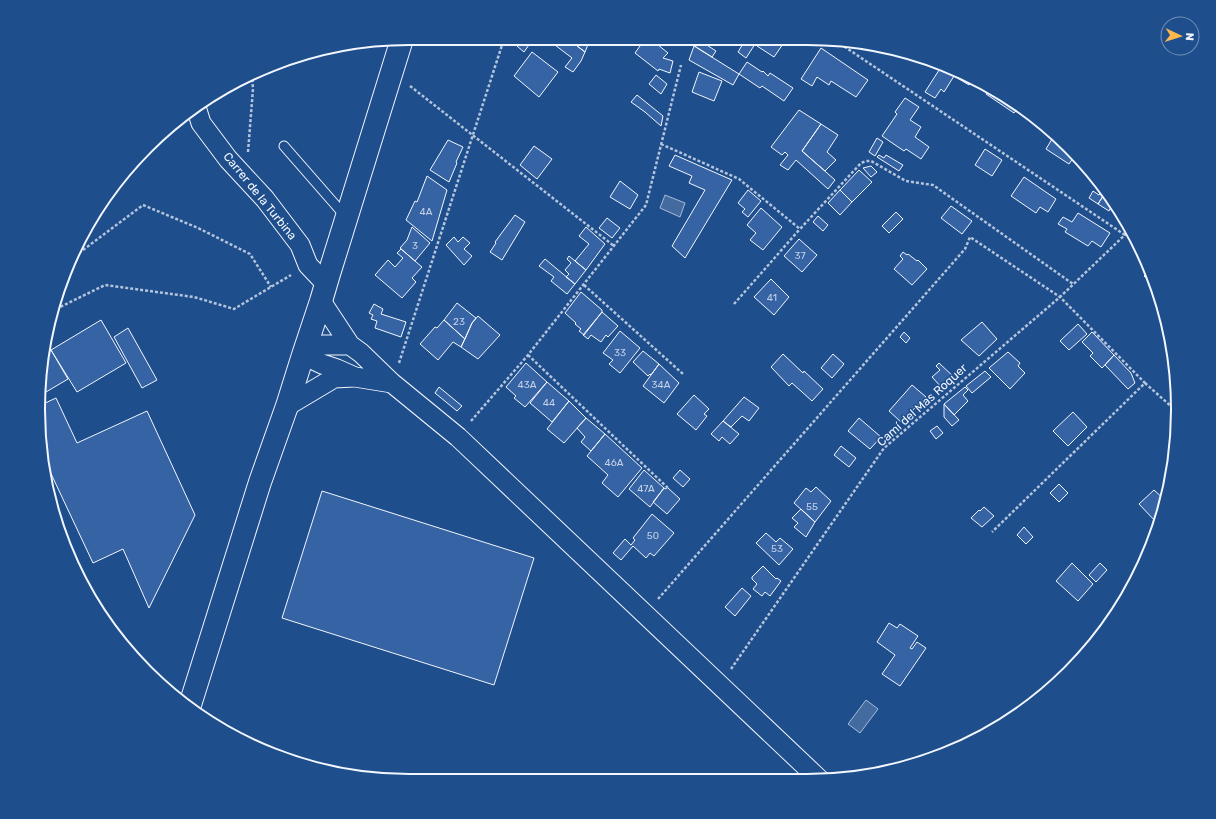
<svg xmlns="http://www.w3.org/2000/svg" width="1216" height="819" font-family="Rubik,sans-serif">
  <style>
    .water { fill: #446ba0; stroke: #a8bbd7 }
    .building { fill: #3563a3; stroke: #f2f6ff }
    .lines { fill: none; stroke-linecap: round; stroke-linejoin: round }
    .lane-casing { stroke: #f2f6ff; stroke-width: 11 }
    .street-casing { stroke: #f2f6ff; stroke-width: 21 }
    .secondary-casing { stroke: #f2f6ff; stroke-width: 24 }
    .path { stroke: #b3c4dc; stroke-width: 2.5; stroke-dasharray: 3 2; stroke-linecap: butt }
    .lane { stroke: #1f4e8c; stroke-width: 9 }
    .street { stroke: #1f4e8c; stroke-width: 19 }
    .secondary { stroke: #1f4e8c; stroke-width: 22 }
    .labels { text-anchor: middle; stroke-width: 3; stroke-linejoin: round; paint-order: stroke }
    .number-label { font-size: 10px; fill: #c3d1e8 }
    .street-label { font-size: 12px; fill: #f2f6ff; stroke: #1f4e8c }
    .rim { fill: none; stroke: #f2f6ff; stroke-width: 2 }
  </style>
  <rect width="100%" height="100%" fill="#1f4e8c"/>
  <path class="water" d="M665,195L685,203L680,217L660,208Z
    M866,700L878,709L860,733L848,724Z"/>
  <path class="building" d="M511,39H527L531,42L524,52L510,40Z
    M560,39H568L585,52L581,61L573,72L565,67L572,58L555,45Z
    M568,39H588L587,40L589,42L585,52Z
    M636,40H652L668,53L663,58L673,61L670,73L659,69L658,71L635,53L640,46L635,41Z
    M669,40H678L674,45Z
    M696,40H699L716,51L712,57L693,45Z
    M741,40L757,41L746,58L738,52L744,42Z
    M761,41H785L774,57L757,46Z
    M694,46L739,74L733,85L689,60Z
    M821,48L868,80L856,97L831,81L829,85L817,77L812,86L801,79Z
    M532,52L558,72L539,97L514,76Z
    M747,62L762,72L763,71L768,76L770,73L793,88L784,101L762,86L760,88L739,74Z
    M941,67L971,76L981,83L973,79L969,85L954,76L944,92L941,89L935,98L925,92Z
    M699,72L722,81L714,101L692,92Z
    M656,75L667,84L661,94L649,84Z
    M990,89L1018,108L1014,113L986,94Z
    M637,95L663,116L661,126L645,112L631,102Z
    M905,98L919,107L910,120L921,127L915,137L929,147L921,159L906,149L904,151L882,136L897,114L895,112Z
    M799,110L821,124L802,151L835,180L828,189L796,160L788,170L780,165L788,155L785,152L782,155L771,147Z
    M821,124L838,135L827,152L836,160L825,171L802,151Z
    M1055,134L1075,155L1069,164L1046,149Z
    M877,138L883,142L875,156L869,152Z
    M448,140L463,147L456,162L457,163L449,182L430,170Z
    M534,146L552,159L537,179L520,165Z
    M985,149L1002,160L992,176L975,165Z
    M675,155L732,180L685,258L672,246L705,190L689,183L692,176L669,166Z
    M879,155L884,158L886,155L903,165L899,171L877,157Z
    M871,166L877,172L871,177L863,168Z
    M859,170L872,182L852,202L840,190Z
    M427,176L447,190L432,241L406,220L415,201L417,202Z
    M1024,177L1056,199L1048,212L1040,207L1036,213L1011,196Z
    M620,181L638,195L630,209L610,197Z
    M748,190L761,201L748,217L742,212L745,209L738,203Z
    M840,190L852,202L840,215L828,203Z
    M1093,191L1099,195L1102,191L1105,193L1098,204L1089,198Z
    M1106,191L1110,197L1107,202L1112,205L1109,211L1098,204Z
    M951,206L972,221L962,234L941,218Z
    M761,208L782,227L763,250L750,240L756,233L747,225Z
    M896,212L903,219L889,233L882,226Z
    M1078,213L1110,233L1101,247L1092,241L1088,246L1065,232L1067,229L1058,224L1063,217L1072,222Z
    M515,215L525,222L502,260L490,252L496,243L495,242Z
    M818,216L828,225L823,231L813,222Z
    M607,218L620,228L612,238L599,228Z
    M412,227L430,243L415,261L400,248L407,240Z
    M586,227L605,244L586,270L575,261L589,244L579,236Z
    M454,237L458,242L463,237L470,243L464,249L472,256L464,265L446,245Z
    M799,239L817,255L802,272L784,256Z
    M401,249L422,267L412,278L416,282L402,298L375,275L388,260L395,267L403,258L397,253Z
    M903,252L907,255L908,254L917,261L918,260L927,269L912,285L894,269L903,259L900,256Z
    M569,256L586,270L575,284L566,277L569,274L565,270L571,263L567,259Z
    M545,259L575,284L567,294L551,281L554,277L539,266Z
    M1149,271L1155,287L1144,276Z
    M771,279L789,297L774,315L754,297Z
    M581,292L602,310V312L584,335L579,331L581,329L575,324L576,323L565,313Z
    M457,303L476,318L472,323L465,339L444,320Z
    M374,304L383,309L381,314L406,322L401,337L375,328L377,321L371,319L373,315L369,313Z
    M602,312L618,326L608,337L606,335L601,342L591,335L588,339L583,335Z
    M478,316L500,335L478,359L461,347L472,323Z
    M101,320L126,363L77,392L51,350Z
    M444,320L465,339L461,347L453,342L438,360L420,344L435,327L437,328Z
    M982,322L997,339L979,356L961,340Z
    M1078,324L1087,334L1069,350L1060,341Z
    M128,328L157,380L142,388L114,337Z
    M620,331L640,348L620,373L609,364L613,360L603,353Z
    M904,332L910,338L906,343L900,337Z
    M1092,332L1114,355L1102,368L1090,356L1093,353L1082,342Z
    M51,350L68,379L46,392L40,381L46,353Z
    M643,351L659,364L651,375L650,374L648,376L633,362Z
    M1008,352L1020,363L1018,366L1025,373L1010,389L989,368Z
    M783,354L803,373L804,371L823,389L812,401L792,383L789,386L771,367Z
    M833,354L844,364L832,378L821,368Z
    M1114,355L1131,373L1135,383L1128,389L1105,365Z
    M526,363L547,382L525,407L514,398L516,396L506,387Z
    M939,363L956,379L943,389L932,377L940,370L936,366Z
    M659,364L679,383L664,403L643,386Z
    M985,371L991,377L972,393L966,386Z
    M547,382L569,401L552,422L530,403Z
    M912,385L926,397L901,422L889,411Z
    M439,387L462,406L457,411L435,393Z
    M965,387L968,390L963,395L968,401L954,415L944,404Z
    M694,395L709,409L704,414L707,416L696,430L677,414Z
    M744,397L759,408L749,421L742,416L731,427L723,421Z
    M56,398L77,443L147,411L195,515L149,608L123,549L93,563L46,463L41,405Z
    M569,401L586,418L564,443L547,429Z
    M944,404L959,420L952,426L944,417Z
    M1073,412L1087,427L1068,446L1053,431Z
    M586,418L605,434L591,451L581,442L585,437L577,428Z
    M859,418L881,437L870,449L848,431Z
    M723,421L739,434L730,444L722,437L719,441L711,434Z
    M937,426L943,433L936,439L930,431Z
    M605,434L642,468L618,497L602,483L608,475L587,456Z
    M841,446L856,458L849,467L834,455Z
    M644,470L664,488L650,507L629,489Z
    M680,470L690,479L683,487L673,478Z
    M1059,484L1068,493L1059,502L1050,493Z
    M667,487L680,499L667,514L653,502L664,488L666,489Z
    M816,487L831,501L815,522L794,503L806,488L811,492Z
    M1154,490L1165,500L1160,520L1157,523L1139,504Z
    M322,491L534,558L494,685L282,618Z
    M984,507L994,516L982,527L971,518L979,510L980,511Z
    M801,509L815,522L806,537L794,527L798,523L792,518Z
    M652,514L674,533L654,556L650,553L646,558L633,546L621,560L613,553L625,539L631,545L635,540L633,538Z
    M1024,527L1033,537L1026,544L1017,535Z
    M766,533L776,542L780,538L793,549L779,565L756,543Z
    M1072,563L1093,584L1078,601L1056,581Z
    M1100,563L1107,570L1096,582L1089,575Z
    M763,566L776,579L777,578L781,581L770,596L765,592L762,596L753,589L757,584L752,579V577Z
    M742,588L751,596L735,616L725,607Z
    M889,623L897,628L900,624L918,636L910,648L912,649L917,642L926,648L900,686L882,674L895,655L877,642Z"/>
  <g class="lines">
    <g class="lane-casing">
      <path id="lane" d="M284,146L346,217"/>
    </g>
    <g class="street-casing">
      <path id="street" d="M196,107L201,123L228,159L265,199L300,245L308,265L326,284
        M321,301L350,345L361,353L392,383L458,437L820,780
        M303,355L322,364L337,369L355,377L392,383
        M303,355L323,345H350
        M287,406L334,378L354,377"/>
    </g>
    <g class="secondary-casing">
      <path id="secondary" d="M190,705L260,482L287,406L303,355L321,301L329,274L402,39"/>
    </g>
    <path class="path" d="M836,41L1125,235
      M374,44L375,49
      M410,86L614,246
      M661,144L739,179L800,229L861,163L866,161H871L906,181L933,185L1073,284
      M248,152L253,89L252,77
      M71,259L143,205L198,228L250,254L271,287
      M584,285L683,374
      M734,304L800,229
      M56,309L105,285L194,297L234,309L291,275
      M528,355L669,489
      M399,363L504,39
      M1145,383L1173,408L1177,405
      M471,421L528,355L646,205L681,65
      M658,599L965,249L970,237L1060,297L1145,383L992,532
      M731,669L884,448L1060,297L1130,230"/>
    <use href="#lane" class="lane"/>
    <use href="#street" class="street"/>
    <use href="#secondary" class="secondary"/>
  </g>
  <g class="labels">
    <g class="number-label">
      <text x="426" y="215">4A</text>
      <text x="415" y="249">3</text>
      <text x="800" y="259">37</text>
      <text x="772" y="301">41</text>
      <text x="459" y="325">23</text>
      <text x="620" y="356">33</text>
      <text x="527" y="388">43A</text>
      <text x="661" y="388">34A</text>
      <text x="549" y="406">44</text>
      <text x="614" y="466">46A</text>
      <text x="646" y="492">47A</text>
      <text x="812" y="510">55</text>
      <text x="653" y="539">50</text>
      <text x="777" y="552">53</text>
    </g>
    <g class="street-label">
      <text transform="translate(260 196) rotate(51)" y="4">Carrer de la Turbina</text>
      <text transform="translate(922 405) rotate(-42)" y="4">Camí del Mas Roquer</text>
    </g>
  </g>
  <path d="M0 0H1216V819H0ZM409 45H807A364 364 0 0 1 1171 409V410A364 364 0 0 1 807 774H409A364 364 0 0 1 45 410V409A364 364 0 0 1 409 45Z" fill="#1f4e8c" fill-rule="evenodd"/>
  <path class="rim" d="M409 45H807A364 364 0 0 1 1171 409V410A364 364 0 0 1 807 774H409A364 364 0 0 1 45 410V409A364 364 0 0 1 409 45Z"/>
  <g transform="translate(1180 36) rotate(94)"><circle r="19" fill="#1f4e8c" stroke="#7391ba"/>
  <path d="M0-3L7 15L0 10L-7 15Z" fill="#ffb74d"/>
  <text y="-6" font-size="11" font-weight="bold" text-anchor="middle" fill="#f2f6ff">N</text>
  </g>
</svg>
